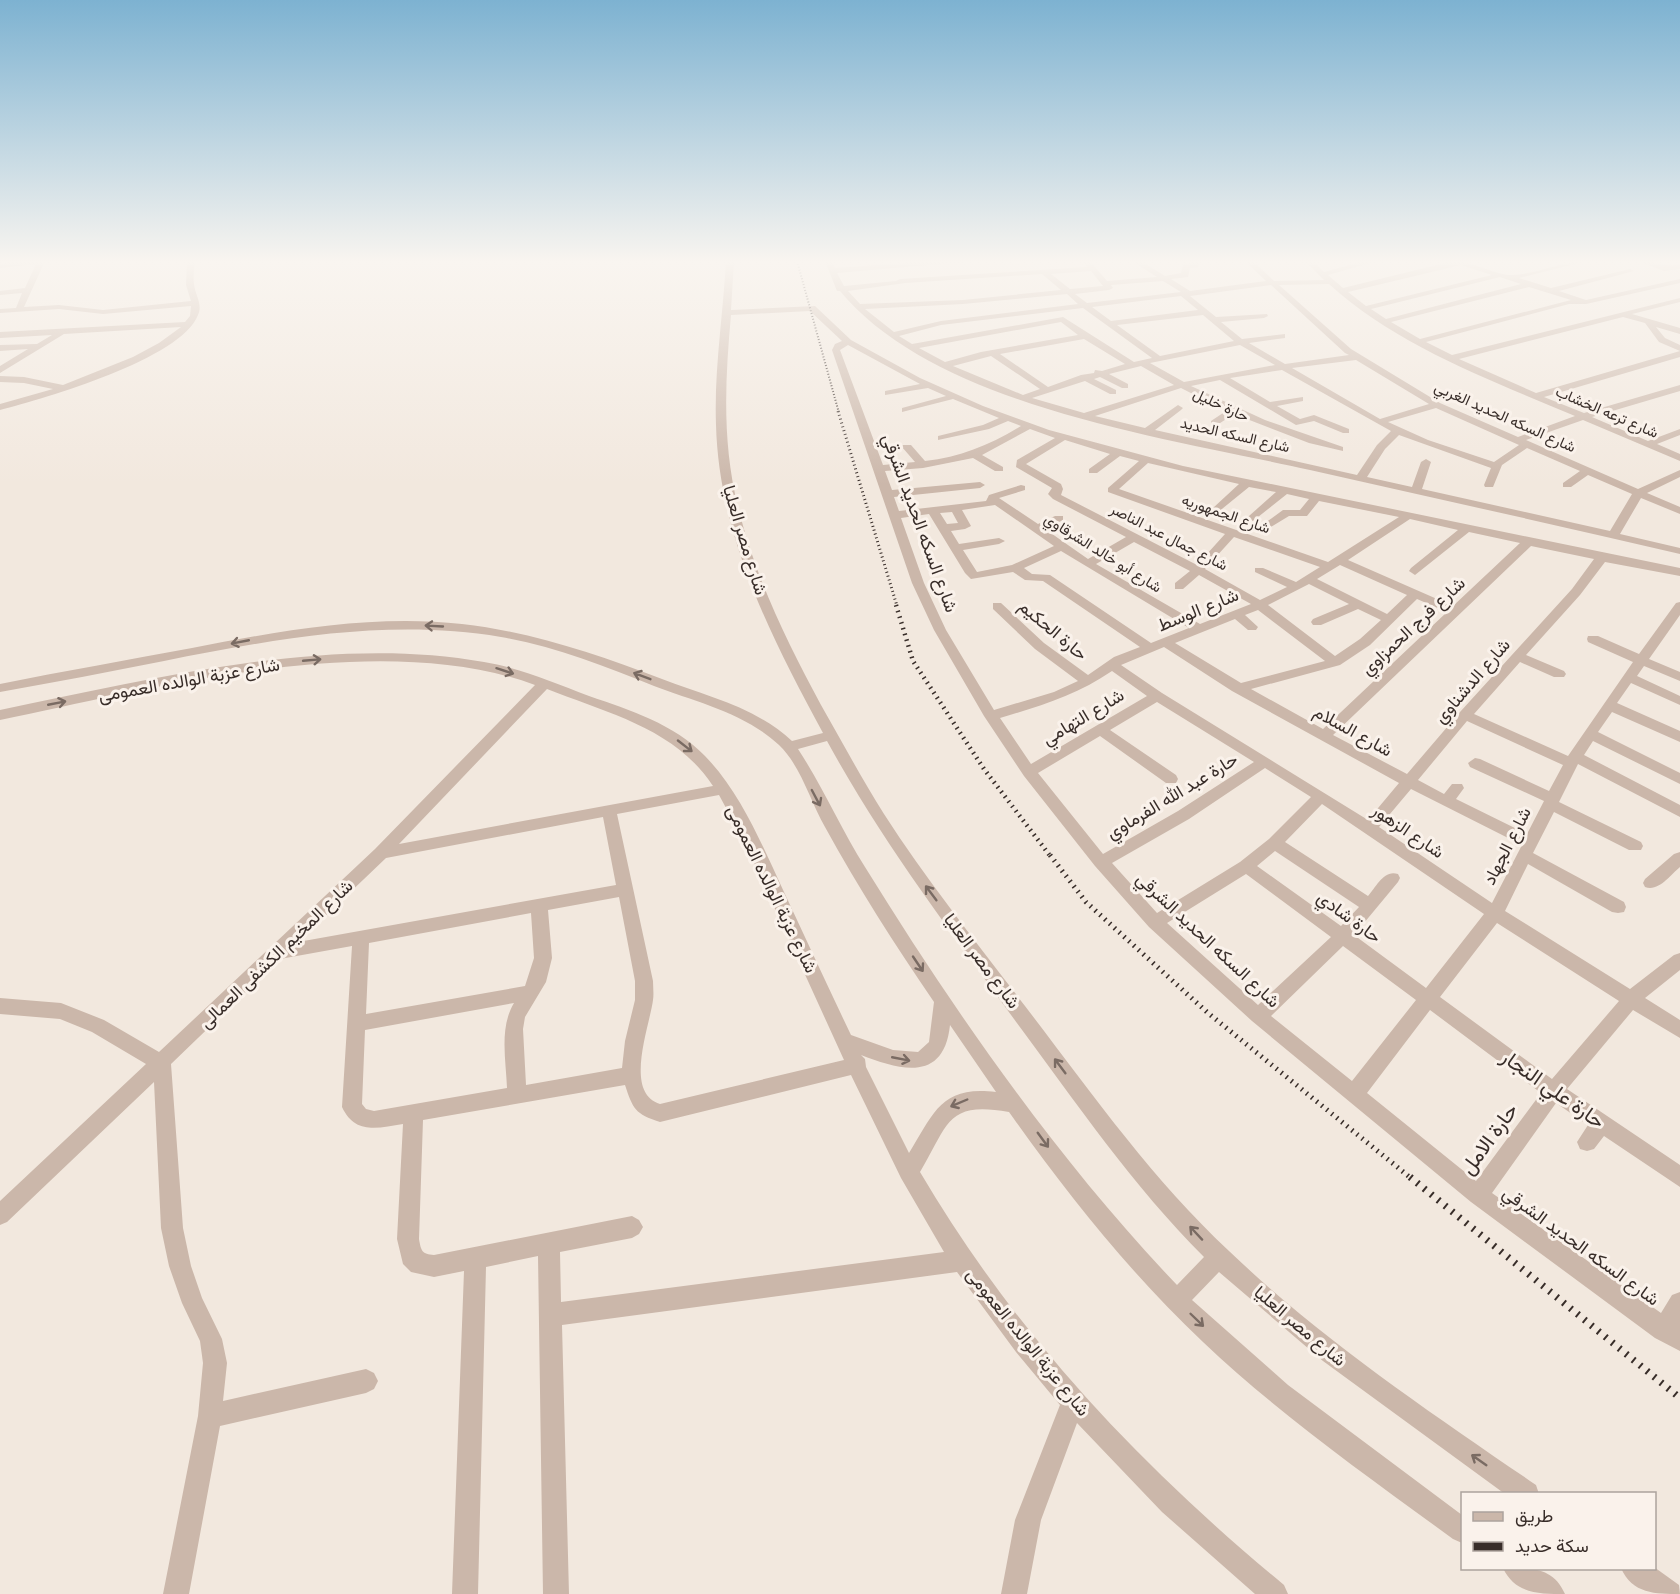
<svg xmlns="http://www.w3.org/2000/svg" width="1680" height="1594" font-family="Karla,Vazirmatn,sans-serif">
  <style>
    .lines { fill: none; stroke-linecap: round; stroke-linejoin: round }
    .minor { fill: #cbb7aa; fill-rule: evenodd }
    .rail-far4 { stroke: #382d29; stroke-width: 2; stroke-dasharray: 1 2; stroke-linecap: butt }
    .rail-far3 { stroke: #382d29; stroke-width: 3; stroke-dasharray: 1 3; stroke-linecap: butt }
    .rail-far2 { stroke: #382d29; stroke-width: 4.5; stroke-dasharray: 1.5 4.5; stroke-linecap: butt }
    .rail-far1 { stroke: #382d29; stroke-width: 5; stroke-dasharray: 1.5 5; stroke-linecap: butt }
    .rail { stroke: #382d29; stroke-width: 7; stroke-dasharray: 2 7; stroke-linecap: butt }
    .oneway { stroke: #7a6b63 }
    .labels { text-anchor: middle; stroke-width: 6; stroke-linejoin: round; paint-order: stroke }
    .far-street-label { font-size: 15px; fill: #382d29; stroke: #faf2eb }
    .street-label { font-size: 18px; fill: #382d29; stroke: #faf2eb }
    .near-street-label { font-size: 21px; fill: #382d29; stroke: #faf2eb }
  </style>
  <rect width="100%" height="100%" fill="#f2e8de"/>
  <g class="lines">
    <path class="minor" d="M18,261H45L24,307L59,305L103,310L191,301L186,285L187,261H195C194,269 193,277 194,284C195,295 203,304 198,315C181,359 46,398 0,410V404L53,389L24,383L0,382V376L24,377L63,385L133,357L159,343L181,327L64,334L0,373V366L28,349L0,351V345L37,344L52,335L0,338V332L185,322L190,316L191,306L103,314L59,309L0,313V309L16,308L22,293L0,295V291L25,288L36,264L0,268V264Z
      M726,261H734L731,310L815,306L851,340L920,378L983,406L1049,430L1183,466L1680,568V576L1605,562L1580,595L1526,655L1564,671L1566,674L1564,677H1554L1520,662L1474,714L1568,756L1633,662L1588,642L1587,639L1588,636H1598L1639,654L1676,603L1680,602V615L1649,659L1680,672V681L1644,666L1637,676L1680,696V705L1631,683L1617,703L1680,731V742L1612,712L1598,732L1680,773V784L1593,741L1584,755L1680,805V817L1578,764L1559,802L1641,842L1643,846L1641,850H1629L1554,812L1533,853L1624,902L1626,907L1624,912L1618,913L1612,912L1528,864L1505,911L1630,989L1674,955L1680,953V970L1645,998L1680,1020V1038L1633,1010L1567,1089L1680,1165V1187L1604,1136L1594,1149L1587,1151L1580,1149L1577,1142L1588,1125L1556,1103L1492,1193L1661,1313L1672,1295L1680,1292V1351L1655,1338L1471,1202L1252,1021L1149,927L1095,866L1024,776L984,716L934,630L912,583L832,350L835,344L842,341L810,311L731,315C725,380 722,443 738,507C755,577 787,642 821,705C842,742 862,779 884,814C927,881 977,943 1025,1006C1090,1091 1151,1178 1229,1251C1322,1340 1430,1412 1536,1485L1539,1494H1505L1323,1361L1219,1272L1192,1300L1288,1385L1462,1515V1543L1453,1539C1367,1476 1280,1415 1203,1342C1130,1273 1067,1194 1009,1112C946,1101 949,1124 920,1172C1016,1335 1139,1465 1284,1585L1288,1594H1255L1162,1512L1077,1423L1041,1520L1027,1594H1001L1015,1520L1060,1405L1016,1352L957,1272L562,1325L569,1594H543L538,1256L486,1267L478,1594H452L464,1271L434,1277L411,1272L403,1264L397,1239L403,1124C378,1128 355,1135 342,1107L352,946L280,959L171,1064L183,1228L191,1266L202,1298L222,1339L227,1363L223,1401L366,1369L374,1373L378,1381L374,1389L366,1393L220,1426L189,1594H163L198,1416L203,1363L200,1341L182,1303L169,1266L161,1228L154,1082L7,1222L0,1225V1201L146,1064L92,1032L60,1019L0,1014V998L61,1003L104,1020L159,1052L375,849L535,685C381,628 157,687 0,720V710C152,679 329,634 484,662C521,668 555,683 589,696C630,710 674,724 705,756C741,793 762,845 784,892C806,939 828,987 851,1035L893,1050L918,1052L929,1042L934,1002C895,945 858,887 825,827C810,801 801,766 779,745C745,713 696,702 654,686C604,666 554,646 501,637C387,618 275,639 164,661C109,672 55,682 0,692V684C64,671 128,660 192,648C280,631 371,614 462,624C532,632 596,654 662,679C706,696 756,707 792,741L823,733C771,637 719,536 716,425C714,370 723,316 726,261ZM848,345L920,384L885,391V395L928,388L946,396L902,408V412L953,399L999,418L983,425L938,436V440L989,429L1008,421L1021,426C990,445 961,457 925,461L911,445H903L902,447L915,462L883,465L840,350ZM1030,429L1055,438L1017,460L1016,467L1052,488L1048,494L1053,499L1126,537L1088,559L1045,529L1063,520V516H1055L1038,524L999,498L1025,490V486L1021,485L989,495L986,501L899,511L894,497L980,488L985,485L980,482L892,490L885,471L923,468L973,458L995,471H1003V467L982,455ZM1065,440L1110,454L1089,469V473H1097L1120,456L1139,461L1108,488V492L1225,534L1197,565L1061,495L1063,489L1061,484L1026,464ZM1148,463L1239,484L1213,508L1212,510L1217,513L1249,487L1276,492L1249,516L1247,518L1253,521L1287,494L1309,499L1300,510H1283L1265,523V527L1269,528L1289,516H1307L1319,501L1399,517L1328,562L1119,489ZM995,505L1054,546L1012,565L977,572L963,550L999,544L1005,541L999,538L959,544L951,531L965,529L971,526L962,510ZM952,512L958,523L947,524L940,513ZM929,514L965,573L971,579L1013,572L1025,580L1043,581L1140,647L1114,657L1088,675L1044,643L1001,603H993V609L1035,649L1078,681L1054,692L994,710L946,630L924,583L901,518ZM1410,519L1458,530L1411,568L1409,571L1415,575L1469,532L1520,543L1453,606L1348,560ZM1234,537L1320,567L1296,582L1263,568H1255V572L1287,587L1260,600L1205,569ZM1134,542L1190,571L1175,583V589H1183L1199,575L1251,604L1200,624L1096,564ZM1531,546L1594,559L1572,589L1460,712L1407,774L1333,735ZM1061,551L1189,628L1151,643L1050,575L1032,574L1024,568ZM1340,565L1407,595L1387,614L1317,579ZM1309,584L1349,604L1313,619L1311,622L1313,625H1321L1358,609L1381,620L1360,639L1335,656L1268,605ZM1417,599L1447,612L1323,729L1251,689L1340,665L1370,645ZM1258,610L1325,661L1241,683L1175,643L1235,619L1248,630H1256L1258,627L1245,615ZM1164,647L1232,691L1399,783L1368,820L1162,693L1121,665ZM1112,671L1147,696L1031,764L1000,718C1040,706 1077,695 1112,671ZM547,689C607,713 675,728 713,786L399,844ZM1157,702L1254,762L1178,811L1103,854L1038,773L1100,736L1166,783H1176L1178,779L1176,775L1110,730ZM1467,721L1563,765L1549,791L1480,759L1475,758L1468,763L1470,767L1544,801L1527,834L1456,799L1464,788L1462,784H1452L1444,794L1418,780ZM827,741C881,840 948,928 1014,1019C1075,1101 1132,1185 1204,1257L1177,1285C1059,1162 954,1011 865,867C841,829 823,787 798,749ZM1265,768L1311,797L1269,839L1240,862L1157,913L1112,863L1189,819ZM1411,789L1522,845L1492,903L1379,827ZM719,795L745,843L844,1060L660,1104C623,1093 650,1025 653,1000C654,994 653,987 653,981L617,814ZM1322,804L1484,914L1426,988L1354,935L1398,882L1400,878L1398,874C1384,869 1376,887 1368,896L1285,842ZM603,817L616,885L298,942L386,858ZM1275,851L1359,907L1341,926L1257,866ZM1246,874L1331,937L1258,1005L1167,923ZM619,897L635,981V1000L625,1041L622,1068L526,1085L523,1029L525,1017L546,982L552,958L548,910ZM531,913L534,958L525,986L366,1014L369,943ZM1497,923L1619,1001L1552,1079L1440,997ZM1343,946L1416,1000L1352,1081L1271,1016ZM514,1003C499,1028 506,1060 507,1088L374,1111L366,1109L362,1104L365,1030ZM1430,1010L1541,1093L1476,1181L1367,1093ZM950,1025L996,1092C941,1085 934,1113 909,1153L866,1067L865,1059L861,1055C900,1070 944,1083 950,1025ZM851,1075L901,1178L944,1252L561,1302L560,1252L632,1238L639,1234L643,1227L639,1220L632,1216L434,1255C422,1254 421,1251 419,1239L423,1120L625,1085C633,1109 635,1114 660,1122Z
      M825,261H832L835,268L934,261H974L837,273L844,286L896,281L900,279L1087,267L1083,261H1090L1107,281L1157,277L1132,261H1141L1165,276L1181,273L1183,264L1200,261L1198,267L1190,268L1188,277L1171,279L1190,291L1266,281L1245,261H1253L1274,281L1324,280L1305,261H1313L1324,272L1364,261H1377L1328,275L1343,288L1453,261C1473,261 1496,276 1513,275C1538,274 1561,261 1587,261L1519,278L1551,288L1630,269L1634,271L1559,291L1586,300L1680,279V283L1586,304H1569L1426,342L1452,355L1680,298V302L1632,314L1680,328V334L1656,327L1665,338L1680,345V351L1659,342L1645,323L1623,317L1459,359L1536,393L1680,351V357L1544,397L1584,413L1680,385V391L1592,417L1648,441L1680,429V435L1657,444L1680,454V461L1583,420L1526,440L1638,489L1680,470V477L1647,493L1680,507V514L1641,498L1620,534L1680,548V554C1557,525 1433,498 1310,470C1167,438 936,407 840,291H837ZM1461,265L1492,275L1366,306L1348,292ZM1091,271L1103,286L1070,289L1051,274ZM1042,274L1061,290L963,300L860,304L848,291L905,283ZM1500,277L1521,284L1386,319L1371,309ZM1163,281L1181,292L1087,303L1075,294L1109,290L1113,288L1111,285ZM1329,284C1397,346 1490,380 1575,416L1518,437L1440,403L1351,349L1279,285ZM1271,285L1345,353L1349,355L1285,364L1249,343L1285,338V334L1242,339L1221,322L1264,318L1268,316L1267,314L1216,317L1190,296ZM1529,287L1571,300L1420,339L1391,322ZM1067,294L1078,304L941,321L894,332L865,309L963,304ZM1181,296L1198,310L1111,321L1092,307ZM1083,308L1152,358L1134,362L1063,317L912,344L899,336L941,325ZM1203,315L1234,341L1160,356L1117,325ZM1061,322L1078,335L981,352L945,362L919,348ZM1084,339L1125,364L1102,371L1095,370L1094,373L1081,375L1048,387L1000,354ZM1240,345L1275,365L1184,382L1150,363ZM991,356L1040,389L1023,395L953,366ZM1356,360L1429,404L1380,419L1292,368ZM1141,366L1174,385L1084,413L1032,398L1085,381L1110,394H1116V390L1094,379L1100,377L1122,388H1128V384L1109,374ZM1282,370L1391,431L1377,445L1357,475L1155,430L1181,410L1183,408L1178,405L1145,428L1095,416L1181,388L1226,411L1211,421V425H1217L1234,414L1309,443L1343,451V447L1265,420L1191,386L1220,380L1296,425L1314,421L1343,433H1349V429L1314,415L1300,419L1277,406L1303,401V397L1270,402L1230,378ZM1436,408L1519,445L1494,462L1428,440L1388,422ZM1399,435L1491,468L1484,485L1485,487H1493L1502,465L1527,448L1580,471L1563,483V487H1571L1588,475L1632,494L1610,531L1422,489L1431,462L1426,459L1421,462L1412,487L1367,477L1385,449Z
      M1638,261C1654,261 1663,267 1680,265V269L1664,271Z
      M1680,852V867C1670,875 1659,892 1645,887L1643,883L1645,879L1674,854Z
      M1654,1567L1679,1585L1680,1594C1656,1594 1632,1594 1621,1568Z
      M1503,1568C1529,1568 1553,1566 1565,1594C1540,1594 1515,1594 1503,1568Z"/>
    <path class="rail-far4" d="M797,261L839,413"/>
    <path class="rail-far3" d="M838,411L897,606"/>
    <path class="rail-far2" d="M896,605L913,661L984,769L1051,857"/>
    <path class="rail-far1" d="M1050,855L1086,902L1208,1013L1412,1179"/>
    <path class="rail" d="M1410,1177L1680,1398"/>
  </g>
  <defs><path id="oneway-shaft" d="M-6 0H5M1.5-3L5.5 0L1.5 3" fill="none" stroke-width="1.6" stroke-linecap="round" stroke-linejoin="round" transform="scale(1.5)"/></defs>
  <g class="oneway">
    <use href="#oneway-shaft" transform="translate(434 626) rotate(-177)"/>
    <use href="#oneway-shaft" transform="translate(240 642) rotate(169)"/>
    <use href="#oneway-shaft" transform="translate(312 660) rotate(-5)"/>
    <use href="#oneway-shaft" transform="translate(505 671) rotate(18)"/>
    <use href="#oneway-shaft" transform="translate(642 676) rotate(-159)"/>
    <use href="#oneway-shaft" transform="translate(57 703) rotate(-11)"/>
    <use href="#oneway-shaft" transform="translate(685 746) rotate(38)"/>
    <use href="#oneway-shaft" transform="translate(816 798) rotate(62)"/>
    <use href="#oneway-shaft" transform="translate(931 893) rotate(-127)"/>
    <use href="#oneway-shaft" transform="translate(918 964) rotate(56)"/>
    <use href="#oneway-shaft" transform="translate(901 1059) rotate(11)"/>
    <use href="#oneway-shaft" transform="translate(1060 1066) rotate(-127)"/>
    <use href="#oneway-shaft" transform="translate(959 1103) rotate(157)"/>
    <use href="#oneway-shaft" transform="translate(1043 1140) rotate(54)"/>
    <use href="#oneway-shaft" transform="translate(1196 1233) rotate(-133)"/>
    <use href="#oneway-shaft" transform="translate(1197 1320) rotate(44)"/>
    <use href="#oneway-shaft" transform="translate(1479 1460) rotate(-145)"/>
  </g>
  <linearGradient id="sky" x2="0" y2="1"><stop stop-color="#7db2d1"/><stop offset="0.54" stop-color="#f9f5f0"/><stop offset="1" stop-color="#f9f5f0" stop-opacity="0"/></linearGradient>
  <rect width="1680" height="485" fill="url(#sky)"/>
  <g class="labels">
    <g class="far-street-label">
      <text transform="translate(1221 405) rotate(25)" y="5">حارة خليل</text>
      <text transform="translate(1607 412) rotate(23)" y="5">شارع ترعه الخشاب</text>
      <text transform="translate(1505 417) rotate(24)" y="5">شارع السكه الحديد الغربي</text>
      <text transform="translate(1235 435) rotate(13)" y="5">شارع السكه الحديد</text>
      <text transform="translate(1226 514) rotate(19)" y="5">شارع الجمهوريه</text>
      <text transform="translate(1169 537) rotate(27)" y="5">شارع جمال عبد الناصر</text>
      <text transform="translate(1103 553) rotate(32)" y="5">شارع أبو خالد الشرقاوي</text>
    </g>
    <g class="street-label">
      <text transform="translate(920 523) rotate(70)" y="6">شارع السكه الحديد الشرقي</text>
      <text transform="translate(745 540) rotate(73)" y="6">شارع مصر العليا</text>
      <text transform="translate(1198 610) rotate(-22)" y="6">شارع الوسط</text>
      <text transform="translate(1413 626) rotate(-43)" y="6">شارع فرج الحمزاوي</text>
      <text transform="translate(1053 630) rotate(40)" y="6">حارة الحكيم</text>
      <text transform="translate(189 680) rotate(-10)" y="6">شارع عزبة الوالده العمومى</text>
      <text transform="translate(1472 681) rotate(-49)" y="6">شارع الدشناوي</text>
      <text transform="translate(1083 717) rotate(-31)" y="6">شارع التهامي</text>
      <text transform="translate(1353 731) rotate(29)" y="6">شارع السلام</text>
      <text transform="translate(1172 796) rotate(-31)" y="6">حارة عبد الله الفرماوي</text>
      <text transform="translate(1408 831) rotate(34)" y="6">شارع الزهور</text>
      <text transform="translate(1507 846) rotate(-63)" y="6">شارع الجهاد</text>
      <text transform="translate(772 889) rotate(64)" y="6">شارع عزبة الوالده العمومى</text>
      <text transform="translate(1349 917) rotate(36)" y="6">حارة شادي</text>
      <text transform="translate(1208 940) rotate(43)" y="6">شارع السكه الحديد الشرقي</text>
      <text transform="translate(276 954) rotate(-44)" y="6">شارع المخيم الكشفى العمالى</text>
      <text transform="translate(982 961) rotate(53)" y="6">شارع مصر العليا</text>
      <text transform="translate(1581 1246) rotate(36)" y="6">شارع السكه الحديد الشرقي</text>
      <text transform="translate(1300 1326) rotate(40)" y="6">شارع مصر العليا</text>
      <text transform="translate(1028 1342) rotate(51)" y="6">شارع عزبة الوالده العمومى</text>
    </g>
    <g class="near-street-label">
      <text transform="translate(1553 1089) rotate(35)" y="7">حارة علي النجار</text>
      <text transform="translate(1489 1139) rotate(-54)" y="7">حارة الامل</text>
    </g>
  </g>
  <rect x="1461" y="1492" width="195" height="78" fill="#faf2eb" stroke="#aca39d" stroke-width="1.5"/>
  <rect x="1473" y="1512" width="30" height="9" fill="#cbb7aa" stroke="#aca39d" stroke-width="1.5"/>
  <text x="1515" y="1522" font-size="18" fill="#382d29">طريق</text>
  <rect x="1473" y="1542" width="30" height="9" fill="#382d29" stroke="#aca39d" stroke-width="1.5"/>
  <text x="1515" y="1552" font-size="18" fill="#382d29">سكة حديد</text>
</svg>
